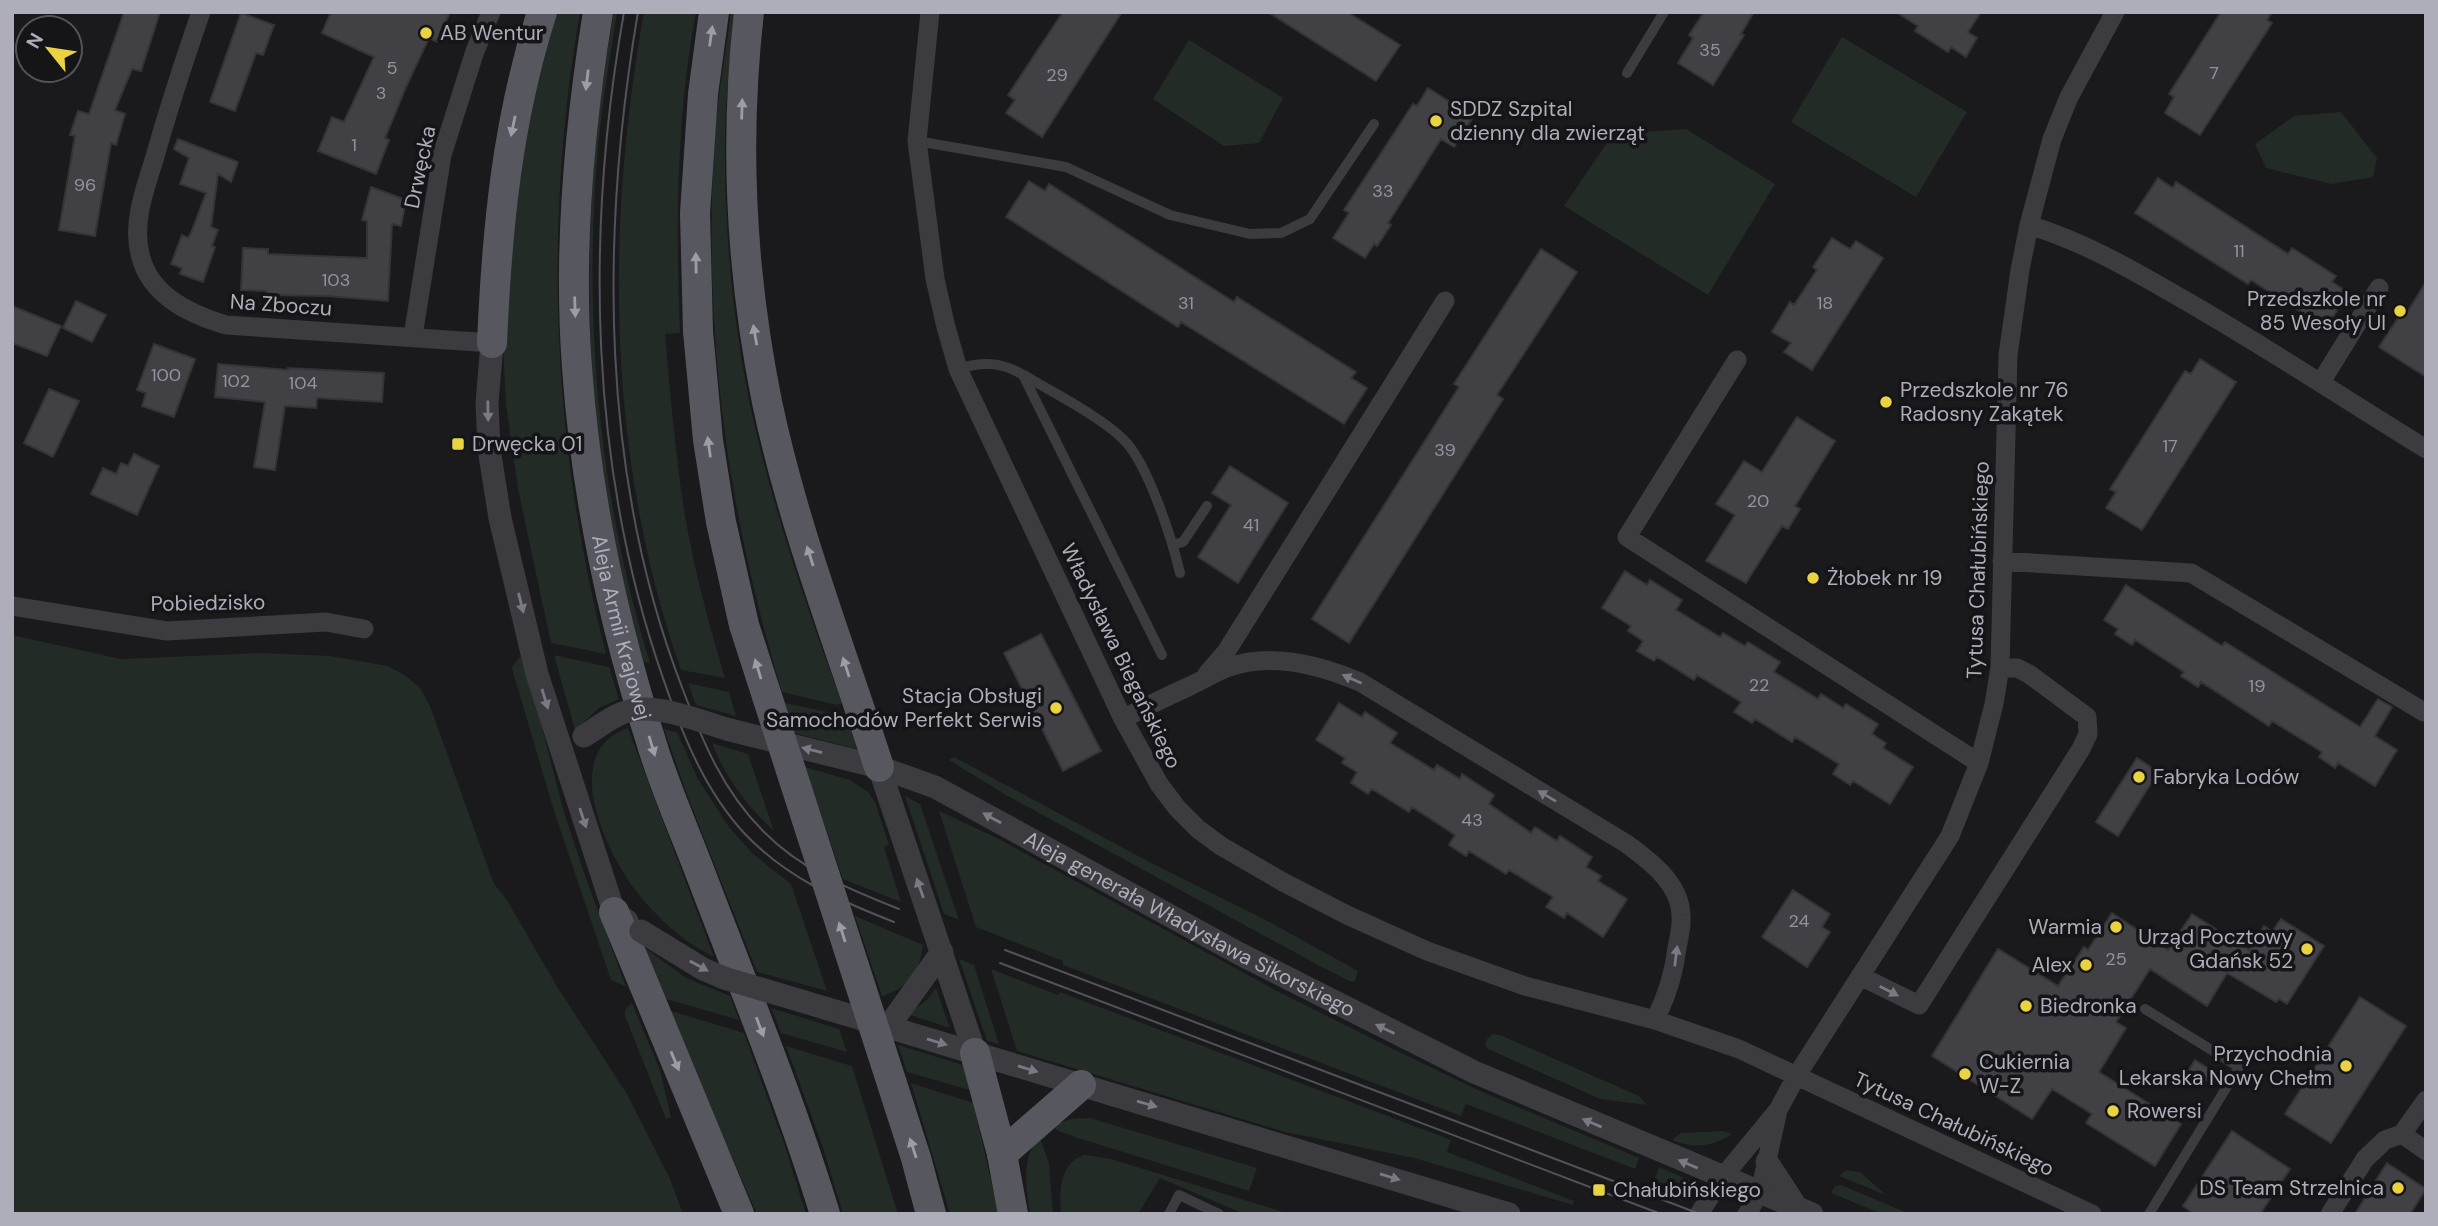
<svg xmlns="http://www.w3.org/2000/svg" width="2438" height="1226" font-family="'DM Sans',sans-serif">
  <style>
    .green { fill: #232b26 }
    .building { fill: #414145; stroke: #343437; stroke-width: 2 }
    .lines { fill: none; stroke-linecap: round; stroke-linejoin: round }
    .service { stroke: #3b3b40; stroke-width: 10 }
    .minor { stroke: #3b3b40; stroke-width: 19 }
    .tertiary { stroke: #3b3b40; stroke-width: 23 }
    .primary { stroke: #57575f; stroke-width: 30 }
    .tram { stroke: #525259; stroke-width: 2 }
    .tertiary-bridge { stroke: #3b3b40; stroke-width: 23 }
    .primary-bridge { stroke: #57575f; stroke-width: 30 }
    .oneway { fill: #9c9da8 }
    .oneway2 { fill: #7a7a83 }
    .poi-dot { fill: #ead343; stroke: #151417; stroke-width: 2.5 }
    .labels { text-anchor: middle; stroke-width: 7; stroke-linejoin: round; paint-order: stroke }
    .number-label { font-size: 18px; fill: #92939d }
    .poi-label { font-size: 21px; fill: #adaeba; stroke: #151417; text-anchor: start }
    .street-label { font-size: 21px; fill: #adaeba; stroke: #151417 }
  </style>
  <rect width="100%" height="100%" fill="#1a191c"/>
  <path class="green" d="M550,12H580C543,226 552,444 606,654L551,643L518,489L506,405L503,346V290L532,75Z
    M614,12H617C610,58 602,103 598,149C583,321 599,498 650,663L643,662C581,453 575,225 614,12Z
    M644,12H696C676,119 676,225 680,333L665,334C669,381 673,427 679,474C687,543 705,611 725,678L681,670C607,460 605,229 644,12Z
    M731,12H735C731,54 725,97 725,139C724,231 733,324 752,414C774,512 807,609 842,703L837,705L782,692C726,508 702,326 715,133C718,93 726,52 731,12Z
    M1842,37L1967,112L1916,197L1791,122Z
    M1189,40L1283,98L1259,143L1224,146L1153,99Z
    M2341,112L2377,158L2373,177L2331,184L2266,168L2255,144L2294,116Z
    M1686,129L1775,184L1708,295L1564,206L1613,134Z
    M12,635L121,659L262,653L330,656L388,666L406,676L420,688L430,706L494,884L507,900L556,985L627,1094L670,1179L683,1214H12Z
    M523,653L563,809L583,870L626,987L611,980L554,811L513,672L512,667Z
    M554,655L609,667L619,699L599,708L575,730Z
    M688,683L729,692L736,716L696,705Z
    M785,703L846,716L857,749L794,733Z
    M628,728L714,957C683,942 657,918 636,891C606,852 558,752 628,728Z
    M664,729L677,732L698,779L729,827L754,855L791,884L827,991L757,972L689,800Z
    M712,743L748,754L774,831C747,806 725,777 712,743Z
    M954,757L1153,864L1264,919L1358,971L1355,981L1351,982L1318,965L1006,795L949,760Z
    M805,767L850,780L868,792L875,802L889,845L884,847L901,902L843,879Z
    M905,796L920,804L959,920L944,914Z
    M939,811L997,838L1277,991L1393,1049L1480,1091L1639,1158L1635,1169L1466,1104L1461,1116L1063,965V961L976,927Z
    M855,916L923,945C920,971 908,989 882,996Z
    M644,947L686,978L730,996L739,1020L663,998Z
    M959,959L974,965L999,1044L987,1041Z
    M991,969L1058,995L1060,992L1451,1140L1447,1152L1574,1201L1573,1205L1414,1158L1285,1132L1017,1051Z
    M936,988L950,1028L907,1014L927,1000Z
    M632,1003L660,1070L671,1117L666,1119L625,1016V1010Z
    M771,1008L839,1029L847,1052L781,1033Z
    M668,1010L744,1033L784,1143L806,1214H757Z
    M1493,1034L1500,1035L1639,1096L1647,1105L1600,1099L1488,1049L1485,1045L1487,1039Z
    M898,1045L963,1065L970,1090L907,1072Z
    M786,1046L852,1066L898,1214H843L822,1145Z
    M911,1083L973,1103L999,1214H950Z
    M1090,1118L1257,1168L1249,1191L1075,1137L1058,1131L1053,1126L1070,1119Z
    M1723,1131L1732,1134C1712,1147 1694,1149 1672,1140L1681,1133Z
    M1039,1136L1049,1163L1053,1214H1030C1026,1188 1021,1158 1039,1136Z
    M1085,1155L1111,1159L1290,1214H1244L1160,1178L1138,1214H1061C1059,1192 1060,1161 1085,1155Z
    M1659,1167L1694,1182L1682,1201L1651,1188Z
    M1846,1170L1860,1172L1886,1195L1839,1176Z
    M1841,1185L1910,1214H1882L1831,1193L1835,1186Z"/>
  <path class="building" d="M124,12H160L141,71L132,69L115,110L125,114L116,145L111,143L95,236L59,230L75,136L70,135L78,111L89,114Z
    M331,12H450L437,42L429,38L406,87L385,138L389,140L376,174L318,151L332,117L344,122L374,57L322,33Z
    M1063,12H1122L1042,137L1006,113L1015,100L1008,95Z
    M1268,12H1347L1400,45L1376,81Z
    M1704,12H1754L1741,34L1744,35L1713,85L1678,63L1693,38L1689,35Z
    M1896,12H1981L1968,32L1977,38L1966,57L1951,47L1948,52L1915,31L1918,26Z
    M2221,12H2272L2267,20L2272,23L2200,135L2165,113L2174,97L2169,94Z
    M241,13L274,25L263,55L256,53L235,111L210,102Z
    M1428,88L1473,117L1454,147L1441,139L1388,223L1391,225L1377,246L1374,244L1365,258L1333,238L1349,213L1344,210L1413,104L1417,106Z
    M178,139L238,162L231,182L218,174L211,227L218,230L212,246L215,247L203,282L180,274L182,268L171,264L182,235L188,238L191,233L206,193L180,184L189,158L174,149Z
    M2158,178L2173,188L2176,182L2288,254L2292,248L2336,276L2332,282L2348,292L2326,328L2251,280L2248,284L2135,213Z
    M1029,181L1045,191L1049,184L1234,302L1237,297L1356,372L1351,378L1367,388L1344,424L1181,322L1178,327L1006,217Z
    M371,187L406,200L401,226L392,224L388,301L327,296L266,295V291L241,290L243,248L268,249V254L367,258V221L362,220Z
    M1832,238L1850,249L1856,241L1883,258L1812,370L1784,352L1791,343L1772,332L1790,302L1794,305L1817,270L1813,267Z
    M1541,249L1577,272L1497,395L1503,399L1349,643L1312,619L1459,387L1454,384Z
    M2426,282V377L2379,347L2404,309L2408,311Z
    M76,301L106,315L92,342L63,328Z
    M12,306L61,326L47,356L12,343Z
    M154,344L195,359L174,417L142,406L146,393L137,390Z
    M2200,359L2236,382L2142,530L2106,508L2116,492L2110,489L2185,371L2191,374Z
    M218,364L288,370V368L384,373L382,402L317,398L316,408L285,406L275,470L254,467L265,402L215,397Z
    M49,389L79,401L53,457L24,443Z
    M1797,417L1835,441L1795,506L1800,509L1788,529L1782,526L1746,583L1706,561L1735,515L1716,504L1744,461L1762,472Z
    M134,454L159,466L137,515L91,494L103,468L116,474L121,463L128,466Z
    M1230,466L1288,503L1238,583L1198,557L1231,505L1212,493Z
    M1625,571L1647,585L1650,580L1682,600L1676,610L1720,637L1723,633L1745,646L1748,642L1780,662L1774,672L1818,699L1821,694L1843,708L1846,704L1878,724L1872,734L1886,743L1883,748L1913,767L1890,804L1853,781L1850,785L1833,774L1839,764L1795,737L1792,742L1755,719L1752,723L1734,712L1741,702L1697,675L1694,680L1657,657L1654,661L1637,651L1643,641L1628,631L1631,626L1602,608Z
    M2126,585L2222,646L2225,642L2360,727L2378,699L2392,707L2375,736L2397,750L2375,786L2338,763L2335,768L2319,757L2322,752L2272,721L2269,726L2201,682L2198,687L2181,676L2184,672L2135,640L2132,645L2115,634L2118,629L2104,620Z
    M1041,634L1101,751L1063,771L1004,653Z
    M1339,703L1362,717L1365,712L1397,733L1390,743L1434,770L1437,765L1460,779L1462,774L1494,795L1489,804L1531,833L1535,827L1557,841L1560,836L1592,857L1586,867L1601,876L1598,881L1627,899L1603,937L1567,913L1564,918L1546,907L1553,897L1509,870L1506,874L1469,851L1466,856L1449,845L1455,835L1412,807L1409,812L1372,789L1368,794L1351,783L1357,772L1342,763L1345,758L1316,740Z
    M2137,758L2158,772L2118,836L2096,822Z
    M1793,890L1830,914L1822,927L1830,932L1807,967L1762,937Z
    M2112,913L2168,950L2192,914L2249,950L2264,926L2272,932L2281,919L2324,946L2287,1004L2279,999L2276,1002L2227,973L2207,1006L2150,969L2116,1022L2126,1028L2099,1072L2181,1124L2155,1166L2086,1123L2092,1114L2052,1089L2032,1119L1932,1056L1998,949L2058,986L2084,947L2088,950Z
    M2360,997L2406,1026L2331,1143L2285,1114Z
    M2195,1060L2212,1071L2201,1088L2184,1078Z
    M2232,1131L2290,1169L2260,1214H2194L2183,1206Z
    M2387,1163L2426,1189L2410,1214H2355Z"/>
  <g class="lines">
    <path class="service" d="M1627,73L1664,12
      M917,141L1066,167L1170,215L1250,234L1281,233L1310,219L1374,124
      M958,369C982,361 1002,362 1023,375L1162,655
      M1024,375C1053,393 1100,416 1124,440C1148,464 1172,539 1180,573
      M1173,545L1183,542L1207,506
      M2145,1009L2239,1067L2149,1214
      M1169,1214L1179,1195L1219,1214"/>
    <path class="minor" d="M201,12C184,61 168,110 154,160C145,189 132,223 140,254C149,295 189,314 226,325L492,343
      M930,12L917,141L935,279L946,327L958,369L1123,719L1159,784L1177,808L1198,829L1221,846L1283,882L1347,915L1427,951L1525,986L1655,1020L1739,1049L2092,1214
      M2029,225C2085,242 2136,272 2186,301C2268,348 2346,400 2426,449
      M413,336L442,155L475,51L491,12
      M1737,360L1627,537L1979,763
      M2321,382L2379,288
      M2002,561L2191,573L2424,712
      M12,606L167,631L326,622L364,629
      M1207,674L1226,652L1445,301
      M1123,719C1145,707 1168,696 1190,686C1203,680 1216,672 1229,667C1271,652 1320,665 1360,682L1627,844C1650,861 1680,883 1681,915C1682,926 1679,937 1677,948C1674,974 1667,996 1655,1020
      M1860,976L1919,1005L2081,749L2088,734L2087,717L2029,674L2017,668L2000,667
      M2402,1134L2426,1151
      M1699,1214L1722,1178L1778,1110L1797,1075L1950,836L1979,763L1994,704L2000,667L2008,355L2020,270L2029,225L2052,139L2069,97L2115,12
      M1747,1214L1760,1192L1777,1115
      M2330,1214L2365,1159L2385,1140L2402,1134L2426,1100"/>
    <g class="tertiary">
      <path d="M492,343L487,403L489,449L500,518L537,674L614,912L627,921"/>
      <path id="s1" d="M730,730L879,767L935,787L1238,953L1474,1072L1812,1214"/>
      <path d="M879,767L975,1053"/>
      <path d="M825,1008L1509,1214"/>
      <path d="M888,1027L942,952"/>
      <path d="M1767,1162L1797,1208"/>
    </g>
    <g class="primary">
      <path id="s2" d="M598,12C579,129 568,248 577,367C586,498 614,626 654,751C668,795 687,837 703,880C745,990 790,1100 825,1214"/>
      <path d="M749,12C734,143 741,273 767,402C793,526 840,646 879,767"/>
      <path d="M698,331L695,213L703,94L714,12"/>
      <path d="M492,343C497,228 507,122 542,12"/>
      <path d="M614,912L739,1214"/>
      <path d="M975,1053L1002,1154L1013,1214"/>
      <path d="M1002,1154L1081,1085"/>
    </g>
    <path class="tram" d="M624,12C585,233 589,468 664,681C683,736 705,791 745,834C787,878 838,900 894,922
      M638,12C600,235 600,476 683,690C703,742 723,791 763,831C801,870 849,889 899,909
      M1005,950L1700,1214
      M1000,963L1661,1214"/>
    <path class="tertiary-bridge" d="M584,736C599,727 615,713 633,710C662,705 702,722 730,730
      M641,931L703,969L724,978L825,1008"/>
    <path class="primary-bridge" d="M698,331L708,440L721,522L744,625L916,1158L931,1214"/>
  </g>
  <defs><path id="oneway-solid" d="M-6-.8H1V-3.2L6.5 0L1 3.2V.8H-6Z" transform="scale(1.75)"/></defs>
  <g class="oneway">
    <use href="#oneway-solid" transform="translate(711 36) rotate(-82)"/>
    <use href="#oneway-solid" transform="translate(587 80) rotate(97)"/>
    <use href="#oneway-solid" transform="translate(742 109) rotate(-88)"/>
    <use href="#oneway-solid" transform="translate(513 126) rotate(102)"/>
    <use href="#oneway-solid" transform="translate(696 263) rotate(-91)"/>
    <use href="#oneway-solid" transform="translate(575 307) rotate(88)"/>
    <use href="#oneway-solid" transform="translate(755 335) rotate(-100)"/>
    <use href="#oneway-solid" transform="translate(709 447) rotate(-98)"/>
    <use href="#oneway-solid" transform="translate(810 556) rotate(-108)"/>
    <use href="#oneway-solid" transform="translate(846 667) rotate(-108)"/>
    <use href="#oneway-solid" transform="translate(758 669) rotate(-107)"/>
    <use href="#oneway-solid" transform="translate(652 746) rotate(73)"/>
    <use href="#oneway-solid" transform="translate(842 932) rotate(-108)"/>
    <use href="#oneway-solid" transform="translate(760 1027) rotate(69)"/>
    <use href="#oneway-solid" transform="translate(675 1061) rotate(67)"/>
    <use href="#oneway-solid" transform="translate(913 1148) rotate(-108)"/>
  </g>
  <g class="oneway2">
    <use href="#oneway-solid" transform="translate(488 411) rotate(89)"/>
    <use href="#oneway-solid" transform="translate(521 603) rotate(76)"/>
    <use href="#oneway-solid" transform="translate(1352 679) rotate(-156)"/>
    <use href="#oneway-solid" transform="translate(545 699) rotate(73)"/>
    <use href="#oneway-solid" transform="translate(812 750) rotate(-166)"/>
    <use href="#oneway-solid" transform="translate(1547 796) rotate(-149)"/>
    <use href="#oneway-solid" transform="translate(583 818) rotate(72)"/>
    <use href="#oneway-solid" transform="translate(992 818) rotate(-151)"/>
    <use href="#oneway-solid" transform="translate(920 888) rotate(-109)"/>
    <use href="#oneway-solid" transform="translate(1676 956) rotate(-83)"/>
    <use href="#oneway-solid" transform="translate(699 966) rotate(29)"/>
    <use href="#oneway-solid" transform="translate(1889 991) rotate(27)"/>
    <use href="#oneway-solid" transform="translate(1385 1029) rotate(-154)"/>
    <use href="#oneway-solid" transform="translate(937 1042) rotate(17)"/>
    <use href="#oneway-solid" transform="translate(1028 1069) rotate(17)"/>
    <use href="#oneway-solid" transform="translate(1147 1104) rotate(16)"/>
    <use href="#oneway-solid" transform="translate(1592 1123) rotate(-157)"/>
    <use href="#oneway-solid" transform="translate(1688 1164) rotate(-157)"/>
    <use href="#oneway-solid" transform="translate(1390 1177) rotate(17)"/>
  </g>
  <g class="poi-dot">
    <circle cx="426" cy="33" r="7"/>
    <circle cx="1436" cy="121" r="7"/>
    <circle cx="2400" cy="311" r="7"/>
    <circle cx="1886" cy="402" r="7"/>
    <rect x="451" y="437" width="14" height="14" rx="3.5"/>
    <circle cx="1813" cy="578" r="7"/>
    <circle cx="1056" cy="708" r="7"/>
    <circle cx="2139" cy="777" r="7"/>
    <circle cx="2116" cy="927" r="7"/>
    <circle cx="2307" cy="949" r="7"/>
    <circle cx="2086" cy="965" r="7"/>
    <circle cx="2026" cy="1006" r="7"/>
    <circle cx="2346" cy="1066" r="7"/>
    <circle cx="1965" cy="1074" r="7"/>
    <circle cx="2113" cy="1111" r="7"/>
    <circle cx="2398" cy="1188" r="7"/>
    <rect x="1592" y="1183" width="14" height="14" rx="3.5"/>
  </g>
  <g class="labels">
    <g class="number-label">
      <text x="1710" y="56">35</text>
      <text x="392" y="74">5</text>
      <text x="2214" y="79">7</text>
      <text x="1057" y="81">29</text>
      <text x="381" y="99">3</text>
      <text x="354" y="151">1</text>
      <text x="85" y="191">96</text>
      <text x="1383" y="197">33</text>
      <text x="2239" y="257">11</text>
      <text x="336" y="286">103</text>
      <text x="1186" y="309">31</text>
      <text x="1825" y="309">18</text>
      <text x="166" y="381">100</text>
      <text x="236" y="387">102</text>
      <text x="303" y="389">104</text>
      <text x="2170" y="452">17</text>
      <text x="1445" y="456">39</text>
      <text x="1758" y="507">20</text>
      <text x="1251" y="531">41</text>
      <text x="1759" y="691">22</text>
      <text x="2257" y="692">19</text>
      <text x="1472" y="826">43</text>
      <text x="1799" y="927">24</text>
      <text x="2116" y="965">25</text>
    </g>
    <g class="poi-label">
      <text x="440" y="40">AB Wentur</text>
      <text x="1450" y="116">SDDZ Szpital<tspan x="1450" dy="24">dzienny dla zwierząt</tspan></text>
      <text x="2386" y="306" text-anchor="end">Przedszkole nr<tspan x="2386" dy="24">85 Wesoły Ul</tspan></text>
      <text x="1900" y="397">Przedszkole nr 76<tspan x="1900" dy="24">Radosny Zakątek</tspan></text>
      <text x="472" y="451">Drwęcka 01</text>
      <text x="1827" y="585">Żłobek nr 19</text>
      <text x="1042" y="703" text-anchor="end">Stacja Obsługi<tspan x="1042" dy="24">Samochodów Perfekt Serwis</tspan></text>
      <text x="2153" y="784">Fabryka Lodów</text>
      <text x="2102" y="934" text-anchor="end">Warmia</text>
      <text x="2293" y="944" text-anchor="end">Urząd Pocztowy<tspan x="2293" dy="24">Gdańsk 52</tspan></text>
      <text x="2072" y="972" text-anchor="end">Alex</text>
      <text x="2040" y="1013">Biedronka</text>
      <text x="2332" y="1061" text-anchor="end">Przychodnia<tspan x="2332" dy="24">Lekarska Nowy Chełm</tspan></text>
      <text x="1979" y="1069">Cukiernia<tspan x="1979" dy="24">W-Z</tspan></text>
      <text x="2127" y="1118">Rowersi</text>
      <text x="2384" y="1195" text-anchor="end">DS Team Strzelnica</text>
      <text x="1613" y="1197">Chałubińskiego</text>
    </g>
    <g class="street-label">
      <text transform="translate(420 167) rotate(-78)" y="7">Drwęcka</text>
      <text transform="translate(281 305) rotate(4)" y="7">Na Zboczu</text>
      <text transform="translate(1978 570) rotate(-88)" y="7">Tytusa Chałubińskiego</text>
      <text transform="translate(208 603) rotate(-1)" y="7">Pobiedzisko</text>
      <text dy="7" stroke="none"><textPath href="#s2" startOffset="621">Aleja Armii Krajowej</textPath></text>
      <text transform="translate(1121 656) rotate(64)" y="7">Władysława Biegańskiego</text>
      <text dy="7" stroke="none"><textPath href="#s1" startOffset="502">Aleja generała Władysława Sikorskiego</textPath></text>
      <text transform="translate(1954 1124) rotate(25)" y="7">Tytusa Chałubińskiego</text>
    </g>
  </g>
  <rect width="2438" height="1226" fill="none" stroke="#adaeba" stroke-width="28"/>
  <g transform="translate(49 49) rotate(300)"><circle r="33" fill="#151417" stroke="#525258" stroke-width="2"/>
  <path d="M0-5L12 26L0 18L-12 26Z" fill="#ead343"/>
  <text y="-10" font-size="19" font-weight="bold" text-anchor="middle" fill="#adaeba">N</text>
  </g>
</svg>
